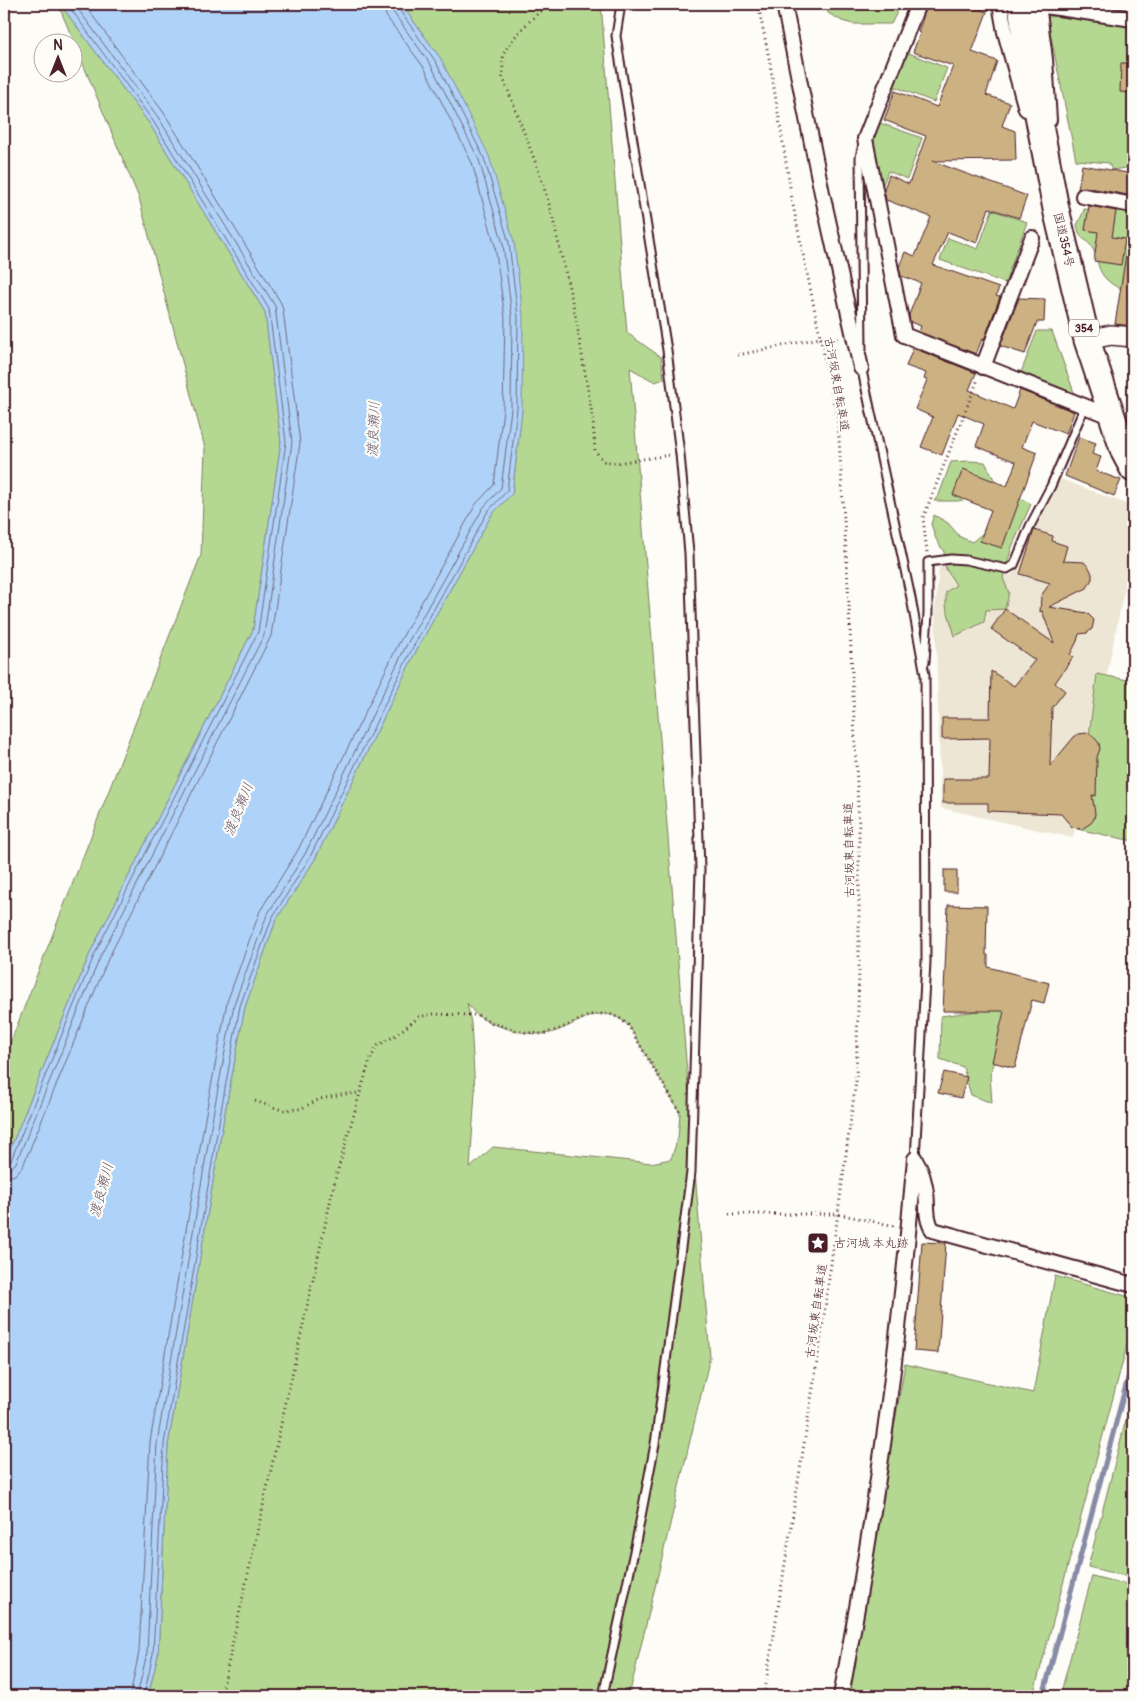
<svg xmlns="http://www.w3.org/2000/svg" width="1137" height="1700" font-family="Pangolin,'Klee One',sans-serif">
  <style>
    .built { fill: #eee6d4 }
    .green { fill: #b4d892; stroke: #7f7c5e; fill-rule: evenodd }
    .water { fill: #afd3f8; stroke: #878ba6 }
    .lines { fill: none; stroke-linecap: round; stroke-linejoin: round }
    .shore { stroke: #72677d; stroke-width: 1 }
    .stream { stroke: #878ba6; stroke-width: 5 }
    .building { fill: #ccb282; stroke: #4a1f2b }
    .lane-casing { stroke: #4a1f2b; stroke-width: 11 }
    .street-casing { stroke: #4a1f2b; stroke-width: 18 }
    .secondary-casing { stroke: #4a1f2b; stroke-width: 22 }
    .highway-casing { stroke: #4a1f2b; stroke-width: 29 }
    .path { stroke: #4a1f2b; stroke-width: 3; stroke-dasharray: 1 4; stroke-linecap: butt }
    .lane { stroke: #fdfcf7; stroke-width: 7 }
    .street { stroke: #fdfcf7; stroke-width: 14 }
    .secondary { stroke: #fdfcf7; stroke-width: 19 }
    .highway { stroke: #fdfcf7; stroke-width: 25 }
    .labels { text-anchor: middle; stroke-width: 4.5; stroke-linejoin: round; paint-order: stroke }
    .shield { fill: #fdfcf7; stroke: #806168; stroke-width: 1 }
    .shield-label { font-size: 11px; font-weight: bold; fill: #4a1f2b }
    .street-label { font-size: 12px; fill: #4a1f2b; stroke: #fdfcf7 }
    .poi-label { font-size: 12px; fill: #4a1f2b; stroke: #fdfcf7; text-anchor: start }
    .water-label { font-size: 14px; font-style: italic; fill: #685568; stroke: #fdfcf7 }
  </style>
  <rect width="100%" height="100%" fill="#fdfcf7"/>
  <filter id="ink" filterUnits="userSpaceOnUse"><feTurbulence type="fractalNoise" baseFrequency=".02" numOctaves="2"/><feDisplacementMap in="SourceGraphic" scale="10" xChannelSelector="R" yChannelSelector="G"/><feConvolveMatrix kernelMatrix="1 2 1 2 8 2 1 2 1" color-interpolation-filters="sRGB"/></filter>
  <g filter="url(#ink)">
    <path class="built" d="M1061,479L1124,503L1133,518V548L1073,838L941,808L935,610L939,566L969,565L1012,575L1032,522Z"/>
    <path class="green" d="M58,4H60L149,123L265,312L281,442L253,630L91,951L4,1164V1059L201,555L205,448L139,198Z
      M401,4H601L627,333L661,357L664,379L655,382L630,368L710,1357L629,1696H148L158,1655L168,1445L224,1117L245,1007L276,920L315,859L416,651L492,514L512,494L522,410L441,59ZM467,1003C470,1007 473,1012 477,1015C490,1026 526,1035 543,1034C575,1031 598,996 629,1026L680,1113L678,1138L671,1159L651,1163L493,1147L470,1168L475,1092L471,1023Z
      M826,4H901L891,24H853L842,21L828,13Z
      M1063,16L1094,19L1133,27V167L1112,170L1109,163L1076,160L1047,17Z
      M906,52L947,68L934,102L893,86Z
      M880,123L922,138L907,179L888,171L880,192L872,141Z
      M1084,209L1133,212V294C1122,290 1107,284 1101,272C1097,265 1097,254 1091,246C1083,235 1081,243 1077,225L1083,213Z
      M992,210L1027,222L1005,283L940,260L948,238L978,249Z
      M1037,331H1052L1076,398L1020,375Z
      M969,461L985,462L1000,491L1018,497L1031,504L1012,547L1003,578L1009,593L1005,609L986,610L984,622L955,636L946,606V592L956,585L946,569L944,552L936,539L931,524L934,515L948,523L960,537L972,542L983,533L996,502L975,497L958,501H934L939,495L951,462Z
      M1097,674L1133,681V841L1077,829Z
      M1000,1008L1006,1013L990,1076L992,1103L971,1095L963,1067L940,1059L941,1016Z
      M1055,1276L1133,1298V1323L1033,1696H847L905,1364L1033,1393Z
      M1133,1392V1578L1088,1567Z
      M1092,1576L1133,1586V1696H1060Z"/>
    <path class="water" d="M60,4H401L441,59L489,156L514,242L523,316L522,410L512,494L492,514L416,651L315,859L276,920L245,1007L224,1117L168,1445L158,1655L148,1696H4V1164L91,951L253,630L281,442L265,312L149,123Z"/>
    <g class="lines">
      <path class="shore" d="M4,1164L8,1163L11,1160L95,953L258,632L286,442L269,309L153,121L67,4
        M4,1170L11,1168L16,1163L101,955L264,635L292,442L275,306L158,117L74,4
        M4,1178L15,1175L23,1166L108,959L271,636L300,443L283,310L281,303L164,113L84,4
        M130,1696L139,1652L150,1442L206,1113L227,1002L260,911L298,850L399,643L476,504L494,485L503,409L505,318L495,246L472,163L425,69L386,16L383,4
        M137,1696L147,1653L157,1443L213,1115L234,1004L267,915L305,854L406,646L483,508L501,488L511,409L512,317L503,244L479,160L431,65L393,12L391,4
        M144,1696L153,1654L164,1444L220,1116L240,1006L272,918L310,857L412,649L488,511L507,491L517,409L518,317L509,243L484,158L436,62L398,8L397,4"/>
      <path class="stream" d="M1043,1696L1133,1359"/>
    </g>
    <path class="building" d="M928,4H964L987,12L972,52L997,61L986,95L1010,103L1002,126L1015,131L1016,160L932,161L1027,196L1019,218L989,208L977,243L948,232L933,265L999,288L996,296L1000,297L984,340L982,339L976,354L919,332L921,326L910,322L909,315L921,283L901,276L899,267L905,252L915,256L931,217L886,200L884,189L889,175L909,184L926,136L884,120L895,91L937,107L953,66L913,52L920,33L918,32Z
      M1121,63H1133V93L1120,92Z
      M1082,165L1133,174V196L1085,187L1078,189Z
      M1089,206L1116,211L1112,237L1125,239L1121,265L1094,261L1098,232L1085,230Z
      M1126,254H1133V326L1115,324Z
      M1019,298L1045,299L1044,322H1037L1025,354L1000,346Z
      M913,348L976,373L969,390L1013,409L1020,390L1074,412L1066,434L1032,421L1022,447L1037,453L1002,548L980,541L991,510L953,495L963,469L1007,486L1016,462L976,446L984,424L958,413L942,455L921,447L933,417L915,409L927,380L924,379L926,373L906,366Z
      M1079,437L1096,443L1092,454L1101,457L1096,471L1121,480L1114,496L1065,476Z
      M1034,530L1053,536L1052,541L1067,546L1063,561L1084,562L1090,569L1092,574V579L1087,588L1049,607L1087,613L1094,620L1092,629L1087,633L1079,634L1077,641L1070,655L1073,657L1055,683L1065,691L1052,708L1050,766L1074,737L1078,734L1088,733L1092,735L1099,743L1100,749L1097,757L1096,796L1092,795L1095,813L1094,819L1091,823L1082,829L1072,827L1061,814L988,811V803H943V779H989L990,738L942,739V718H990L991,671L1014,686L1035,660L991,629L1005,609L1054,643L1042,611L1040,612L1041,596L1050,583L1020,574Z
      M944,870H957V892H944Z
      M948,905L987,906L986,955H988V967L1049,983L1044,1003L1032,1000L1015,1068L992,1062L1004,1011H943Z
      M944,1072L967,1077L961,1098L938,1093Z
      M922,1242L946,1243L938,1353L914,1351Z"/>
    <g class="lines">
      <g class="lane-casing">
        <path id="lane" d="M862,350L860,157L863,144
          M861,366L911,598L925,675L926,962L915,1159
          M925,662L928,613V562L951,559L966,560L1007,569L1014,565L1030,526L1051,486L1085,406
          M603,1696L636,1542L655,1444L691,1172L700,869L689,553L680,454L667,350L616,36L621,4"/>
      </g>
      <g class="street-casing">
        <path id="street" d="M784,4L822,193L861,368
          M918,4L865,139L904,335L1112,417
          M1000,4L1005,32L1026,109
          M1038,4L1045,59L1049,120
          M1038,4L1045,6L1133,19
          M1083,196L1133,205
          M983,367L1032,238
          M916,1162C922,1171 924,1181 926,1192C928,1205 925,1219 933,1230L1133,1285
          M841,1696C865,1568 886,1440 900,1310C906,1260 910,1210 915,1159"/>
      </g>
      <g class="secondary-casing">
        <path id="secondary" d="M1087,340L1111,335L1133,337"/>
      </g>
      <g class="highway-casing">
        <path id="highway" d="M1021,4L1030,73L1056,209L1087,340L1124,452L1133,469"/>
      </g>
      <path class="path" d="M548,4C535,17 511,36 504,54C502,61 503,69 503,77L538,169L550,207L575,313L593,420L595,451L604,461L616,463L670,455
        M758,4L770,63L793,205L838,423L848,584L859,829V971L856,1081L821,1337L764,1696
        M660,6L670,4
        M738,355L820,338L840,339
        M927,552L923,518L978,379
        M255,1101L282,1110L300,1109L320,1099L346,1094L360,1093L370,1060L377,1046L393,1037L419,1017L432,1014L477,1015L495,1024L525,1032L543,1034L559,1029L593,1014H610L621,1019L628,1025L681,1114
        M729,1214H838L895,1226
        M221,1696L335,1180L360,1093"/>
      <use href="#lane" class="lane"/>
      <use href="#street" class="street"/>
      <use href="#secondary" class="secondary"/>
      <use href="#highway" class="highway"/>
    </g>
  </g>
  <defs>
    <g id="sight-square" transform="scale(1.125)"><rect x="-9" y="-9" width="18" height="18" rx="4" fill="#4a1f2b" stroke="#fdfcf7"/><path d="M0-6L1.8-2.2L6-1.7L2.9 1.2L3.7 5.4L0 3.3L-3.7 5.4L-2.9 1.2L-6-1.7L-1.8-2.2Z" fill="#fff"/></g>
  </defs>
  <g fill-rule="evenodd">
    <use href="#sight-square" x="818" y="1243"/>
  </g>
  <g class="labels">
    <rect class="shield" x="1069" y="319.5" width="30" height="17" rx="4"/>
    <g class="shield-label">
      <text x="1084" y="332">354</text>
    </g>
    <g class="street-label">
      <text transform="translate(1064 240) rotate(77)" y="4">国道354号</text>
      <text transform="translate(837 384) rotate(80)" y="4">古河坂東自転車道</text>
      <text transform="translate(849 850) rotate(-91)" y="4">古河坂東自転車道</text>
      <text transform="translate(816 1311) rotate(-82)" y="4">古河坂東自転車道</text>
    </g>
    <g class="poi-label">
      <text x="834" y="1247">古河城 本丸跡</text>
    </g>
    <g class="water-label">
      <text transform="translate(373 429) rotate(-88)" y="5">渡良瀬川</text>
      <text transform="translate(238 809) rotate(-68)" y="5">渡良瀬川</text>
      <text transform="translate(101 1190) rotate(-75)" y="5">渡良瀬川</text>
    </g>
  </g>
  <rect width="1137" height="1700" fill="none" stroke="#fdfcf7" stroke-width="20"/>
  <rect x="10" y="10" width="1117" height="1680" fill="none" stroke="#4a1f2b" stroke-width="2" filter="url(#ink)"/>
  <g transform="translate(58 58)"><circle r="24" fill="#fdfcf7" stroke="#b5a4a5"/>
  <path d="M0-4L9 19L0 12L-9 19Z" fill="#4a1f2b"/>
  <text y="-8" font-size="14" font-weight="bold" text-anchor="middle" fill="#4a1f2b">N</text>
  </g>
</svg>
